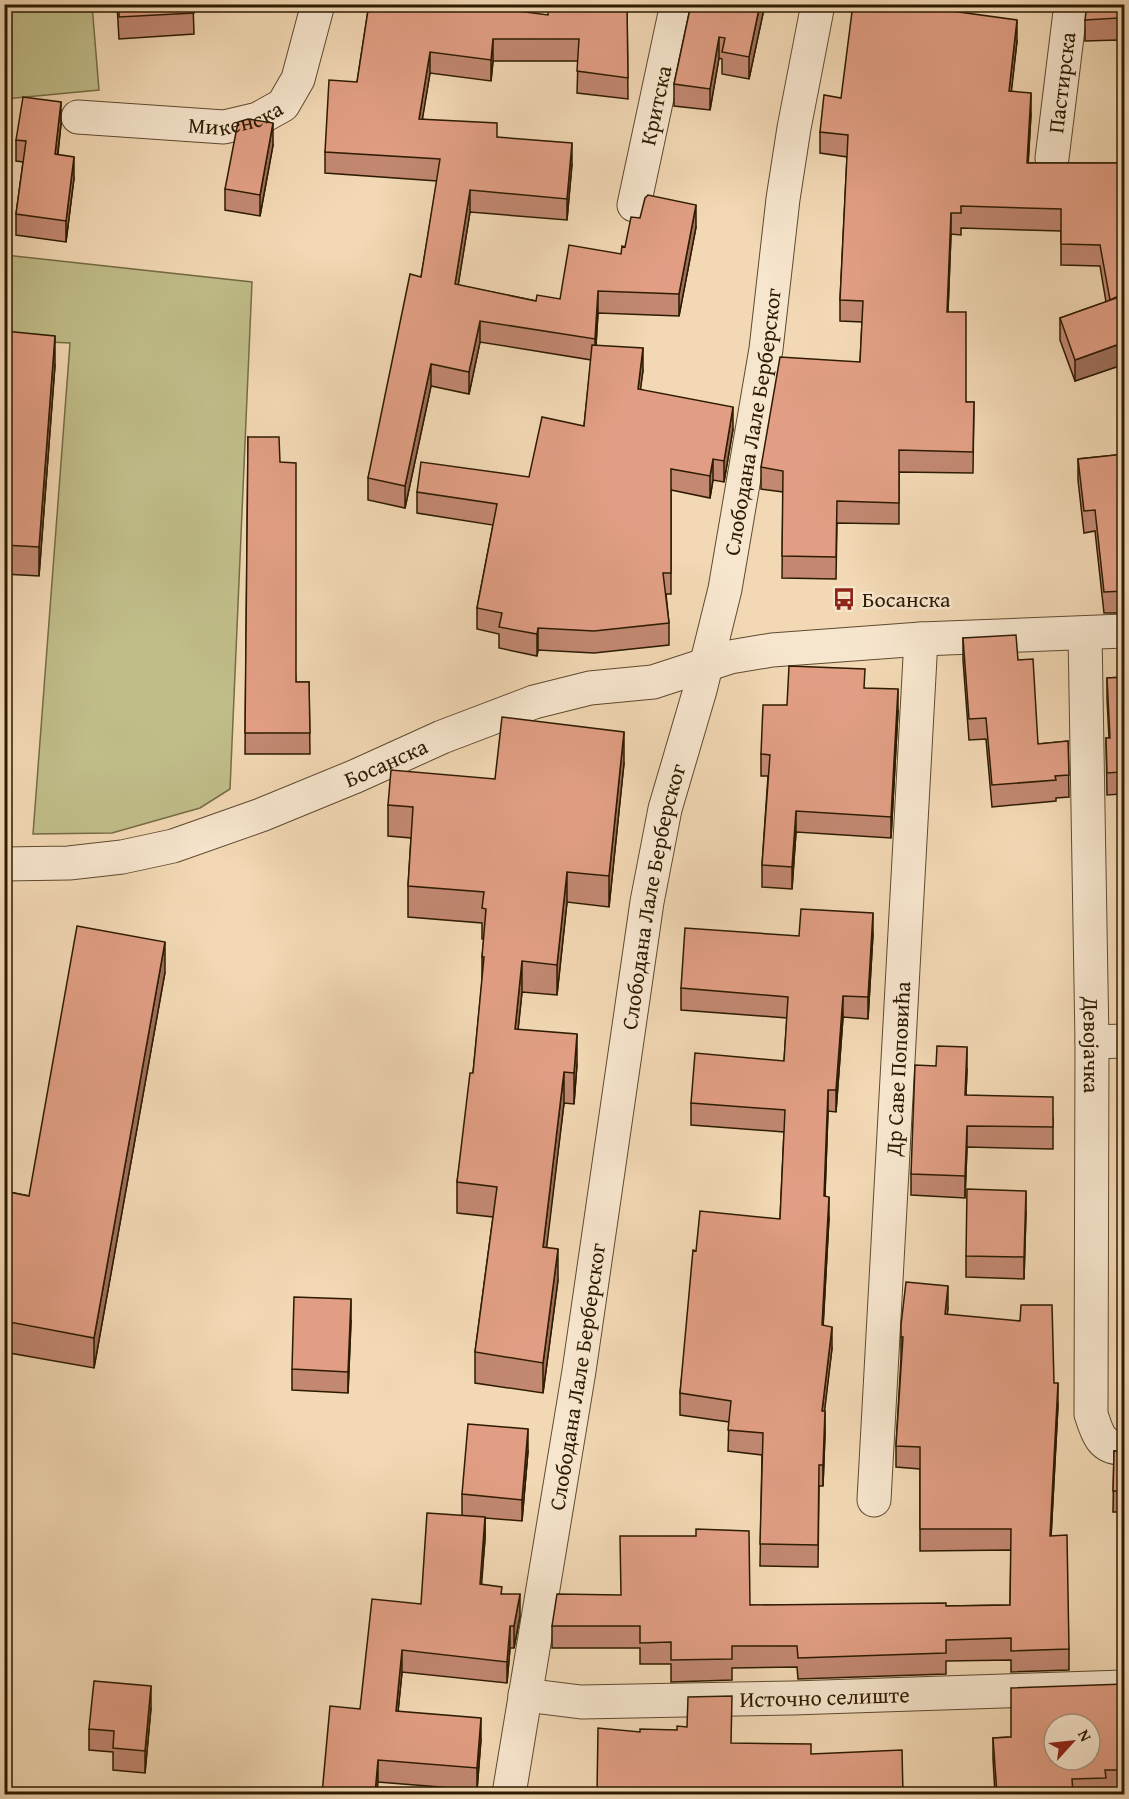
<svg xmlns="http://www.w3.org/2000/svg" width="1129" height="1799" font-family="'Gentium Book Plus',serif">
  <style>
    .green { fill: #c0bd89; stroke: #766c45; stroke-width: 1.5 }
    .lines { fill: none; stroke-linecap: round; stroke-linejoin: round }
    .minor-casing { stroke: #5e4a2e; stroke-width: 35 }
    .minor { stroke: #f7e6ce; stroke-width: 33 }
    .wall { fill: #c28872; stroke: #2d1b01; stroke-width: 1.5 }
    .shaded-wall { fill: #9e6f5c; stroke: #2d1b01; stroke-width: 1.5 }
    .building { fill: #e19e84; stroke: #2d1b01; stroke-width: 1.5; fill-rule: evenodd }
    .labels { text-anchor: middle; stroke-width: 5; stroke-linejoin: round; paint-order: stroke }
    .street-label { font-size: 22px; fill: #2d1b01; stroke: #f7e6ce }
    .poi-label { font-size: 22px; fill: #2d1b01; stroke: #f7e6ce; text-anchor: start }
  </style>
  <rect width="100%" height="100%" fill="#f2d8b4"/>
  <filter id="stains"><feTurbulence type="fractalNoise" baseFrequency=".00333" numOctaves="4"/><feColorMatrix values="0 0 0 0 .2 0 0 0 0 .09 0 0 0 0 .02 0 0 0 .5 -.17"/></filter>
  <radialGradient id="worn" r=".72"><stop offset=".6" stop-color="#630" stop-opacity="0"/><stop offset="1" stop-color="#630" stop-opacity=".3"/></radialGradient>
  <path class="green" d="M5,5H92L99,90L5,99Z
    M5,255L252,282L230,789L200,808L112,833L33,834L70,343L5,340Z"/>
  <g class="lines">
    <g class="minor-casing">
      <g id="minor">
        <path id="s1" d="M78,117L224,127L258,119L283,105L298,79L318,4"/>
        <path id="s2" d="M1052,158L1071,4"/>
        <path id="s3" d="M634,205L677,4"/>
        <path id="s4" d="M1085,633L1092,1042L1091,1414C1097,1433 1101,1449 1124,1448"/>
        <path id="s5" d="M4,864L69,863L122,857L173,846L261,815L356,776L442,737L534,702L590,688L653,682L730,657L772,650L921,639L1124,631"/>
        <path d="M1092,1042L1124,1041"/>
        <path id="s6" d="M874,1500L921,639"/>
        <path id="s7" d="M525,1695L581,1702L793,1698L1124,1687"/>
        <path id="s8" d="M509,1794L579,1371L647,902L665,809L700,690L725,589L766,349L783,199L794,128L818,4"/>
      </g>
    </g>
    <use href="#minor" class="minor"/>
  </g>
  <path class="wall" d="M117,4H193L194,34L119,39Z
    M369,4L548,15L627,4L628,99L577,93L578,61H493L491,81L430,73L422,119L497,137L572,164L567,220L470,212L458,285L536,301L560,299L621,254L625,247L696,227L679,316L598,313L596,345L643,370L640,389L733,429L724,482L713,480L710,498L671,490V594H666L669,623V645L594,653L538,650L537,656L499,648V634L477,629V608L493,525L417,513V492L529,477L584,426L591,360L480,342L469,394L431,386L405,508L368,500V478L421,277L437,181L325,173V152L357,82Z
    M691,4H765L749,79L722,74V59L719,58L710,110L674,106V84Z
    M1125,4V84L1118,40L1085,41V20Z
    M932,8L1017,41L1011,91L1031,114L1028,163H1125V364L1075,381L1060,340V318L1106,302L1100,266L1061,265V231L961,228V235L951,234L948,312L966,402H974L973,473L899,472V524L837,523L836,579L782,578L783,492L761,489V467L860,362L862,322L840,321V300L847,157L820,153V132L841,98Z
    M61,124L58,154L74,178L66,242L16,235V214L23,162L16,161V140Z
    M273,145L260,216L225,210V189Z
    M4,331L55,365L39,576L4,574Z
    M248,437L280,462L296,682H309L310,754H245Z
    M1125,454V613H1104L1095,531L1084,533L1078,480V459Z
    M963,638L1018,660L1038,744L1068,741L1069,797L1056,798V801L992,807L986,739L969,740L963,660Z
    M1125,677V920L1124,903H1120L1121,794L1107,795L1106,738H1109L1107,699V678Z
    M865,688L898,711L891,838L796,832L792,889L762,887V865L768,776H761V754L787,705Z
    M624,763L609,907L567,902L557,995L522,992L518,1029L577,1064L574,1104L564,1103L546,1247L558,1280L543,1393L475,1383V1352L493,1217L457,1213V1182L473,1073L482,982V957L484,939H482V923L408,917V886L411,838L388,836V805L495,779Z
    M873,934L868,1019L843,1017L836,1112L828,1111L825,1197L829,1218L823,1326L832,1348L824,1411L825,1433L823,1486H819L818,1567L760,1566L762,1455L728,1451L729,1422L680,1415V1393L696,1251L780,1219L784,1132L691,1125V1103L784,1061L787,1018L681,1010V988L799,936Z
    M165,972L94,1368L4,1352V1191L29,1196Z
    M936,1066L967,1069L966,1095L1053,1118V1149L967,1147L965,1198L911,1195V1174Z
    M1026,1212L1024,1279L966,1277V1256Z
    M948,1308L947,1314L1054,1383L1058,1405L1051,1536L1069,1649V1670L1011,1672V1660L946,1661V1674L798,1679L797,1667L732,1668V1680L671,1682V1664H640V1648H552V1626L621,1595L750,1605L946,1606L1010,1605L1011,1550L920,1551V1469L896,1467V1446L901,1358V1337Z
    M1121,1314H1125V1379L1122,1380Z
    M351,1321L348,1393L292,1390V1369Z
    M528,1451L522,1521L485,1518V1539L481,1584L502,1594L520,1616L514,1648H510L507,1683L402,1672L398,1711L481,1739L477,1790L378,1782L360,1709L421,1604L462,1516V1494Z
    M1114,1451H1125V1512H1113Z
    M1125,1684V1791L1106,1792V1794H995L993,1759V1738L1011,1737Z
    M151,1708L145,1773L113,1770V1752L89,1750V1729Z"/>
  <path class="shaded-wall" d="M760,4H765L749,79V57Z
    M1017,20V41L1009,113V91Z
    M719,37V58L710,110V89Z
    M493,39V61L491,81V60Z
    M430,52V73L419,140V119Z
    M1031,93V114L1027,185V163Z
    M61,102V124L55,176V154Z
    M273,123V145L260,216V195Z
    M572,143V164L567,220V199Z
    M74,157V178L66,242V221Z
    M470,190V212L455,305V284Z
    M696,205V227L679,316V294Z
    M951,213V234L947,334V312Z
    M598,291V313L595,361V339Z
    M1125,293V315L1110,300Z
    M480,321V342L469,394V372Z
    M55,336V365L39,576V547Z
    M1125,342V364L1075,381V360Z
    M643,348V370L638,410V389Z
    M431,364V386L405,508V486Z
    M733,407V429L724,482V461Z
    M713,459V480L710,498V476Z
    M538,628V650L537,656V634Z
    M898,689V711L891,838V817Z
    M624,732V763L609,907V876Z
    M796,811V832L792,889V867Z
    M567,872V902L557,995V965Z
    M873,913V934L868,1019V997Z
    M165,942V972L94,1368V1338Z
    M522,961V992L515,1059V1029Z
    M843,996V1017L836,1112V1090Z
    M577,1034V1064L574,1104V1073Z
    M967,1047V1069L965,1116V1095Z
    M564,1072V1103L543,1278V1247Z
    M828,1090V1111L824,1218V1196Z
    M967,1126V1147L965,1198V1176Z
    M1026,1191V1212L1024,1279V1257Z
    M829,1197V1218L822,1347V1325Z
    M558,1249V1280L543,1393V1363Z
    M948,1286V1308L945,1336V1314Z
    M351,1299V1321L348,1393V1372Z
    M832,1327V1348L822,1433V1411Z
    M1058,1383V1405L1050,1557V1536Z
    M825,1411V1433L823,1486V1465Z
    M528,1429V1451L522,1521V1500Z
    M485,1517V1539L480,1606V1584Z
    M520,1594V1616L514,1648V1626Z
    M510,1626V1648L507,1683V1662Z
    M402,1650V1672L396,1732V1711Z
    M151,1686V1708L145,1773V1751Z
    M481,1718V1739L477,1790V1768Z
    M378,1760V1782L377,1794H375Z"/>
  <path class="building" d="M119,4H193L194,13L119,17Z
    M369,4H464L548,15V4H627L628,78L577,71L579,39H493L491,60L430,52L419,119L497,123V137L572,143L567,199L470,190L455,284L536,301L537,295L560,299L569,245L621,254L622,246L625,247L631,217L640,218L645,198L648,195L696,205L679,294L598,291L595,339L480,321L469,372L431,364L405,486L368,478L410,274L421,277L440,159L325,152L329,80L357,82Z
    M691,4H760L749,57L722,52L725,38L719,37L710,89L674,84Z
    M853,4H930V8L1017,20L1009,91L1031,93L1027,163H1125V293L1110,300L1100,245L1061,244V209L961,206V213H951L947,312H966V402H974L973,452L899,450V503L837,501L836,557L782,556L783,471L761,467L780,357L860,362L863,301L840,300L848,135L820,132L824,95L841,98Z
    M1087,4H1125V62L1118,18L1085,20Z
    M23,97L61,102L55,154L74,157L66,221L16,214L26,141L16,140Z
    M248,119L273,123L260,195L225,189L238,122Z
    M1119,297L1125,314V342L1075,360L1060,318Z
    M4,331L55,336L39,547L4,545Z
    M592,345L643,348L638,389L733,407L724,461L713,459L710,476L671,469V573H663L669,623L594,631L538,628L537,634L499,627L502,613L477,608L497,504L417,492L421,462L529,477L542,417L584,426Z
    M248,437H279L280,462L296,463V682H309L310,733H245Z
    M1125,454V591L1104,592L1095,510L1084,511L1078,459Z
    M1016,635L1018,660L1033,659L1038,744L1068,741L1069,775L1055,776L1056,780L992,785L986,718L969,719L963,638Z
    M789,666L865,669L864,688L898,689L891,817L796,811L792,867L762,865L770,755L761,754L763,705H787Z
    M1125,677V898L1124,882H1120L1121,772L1107,773L1106,738H1110L1107,678Z
    M502,717L624,732L609,876L567,872L557,965L522,961L515,1029L577,1034L574,1073L564,1072L543,1247L558,1249L543,1363L475,1352L497,1187L457,1182L470,1073H473L484,957H482L486,909L482,908L484,892L408,886L413,807L388,805L391,770L495,779Z
    M801,909L873,913L868,997L843,996L836,1090H828L824,1196L829,1197L822,1325L832,1327L822,1411H825L823,1465H819L818,1545L760,1544L763,1433L728,1430L731,1401L680,1393L693,1250L696,1251L700,1211L780,1219L785,1110L691,1103L695,1053L784,1061L788,997L681,988L685,928L799,936Z
    M77,926L165,942L94,1338L4,1321V1191L29,1196Z
    M937,1046L967,1047L965,1095L1053,1097V1127L967,1126L965,1176L911,1174L915,1065L936,1066Z
    M967,1189L1026,1191L1024,1257L966,1256Z
    M906,1282L948,1286L945,1314L1020,1321L1021,1305H1052L1054,1383H1058L1050,1536L1067,1535L1069,1649L1011,1651V1638L946,1640V1653L798,1658L797,1646H732V1659L671,1660V1642L640,1643V1626H552L557,1594L621,1595L620,1536H696V1529L749,1531L750,1605L946,1603V1606L1010,1605L1011,1529H920V1447L896,1446L903,1337H901V1325Z
    M294,1297L351,1299L348,1372L292,1369Z
    M1121,1314H1125V1358H1122Z
    M468,1424L528,1429L522,1500L462,1494Z
    M1114,1451H1125V1491H1113Z
    M427,1513L485,1517L480,1584L502,1587L501,1594H520L514,1626H510L507,1662L402,1650L396,1711L481,1718L477,1768L378,1760L375,1794H322L330,1706L360,1709L372,1599L421,1604Z
    M94,1681L151,1686L145,1751L113,1748L114,1731L89,1729Z
    M1125,1684V1770H1105L1106,1778L1072,1779L1073,1794H1042L1041,1792L997,1794L993,1738L1011,1737V1688ZM1054,1724H1090V1760H1054Z
    M732,1696L731,1743L811,1744V1754L902,1750L903,1794H597L598,1728L640,1732V1729L677,1730V1726L687,1727L688,1697Z"/>
  <defs>
    <g id="bus-bare" transform="scale(1.8)"><path d="M-5-6H5V4H4V6H2V4H-2V6H-4V4H-5ZM-3.5-4V0h7V-4ZM-3.5 1.2v1.5H-2V1.2ZM2 1.2v1.5H3.5V1.2Z" fill="#8f2418" stroke="#f7e6ce" stroke-width="2.5" paint-order="stroke"/></g>
  </defs>
  <g fill-rule="evenodd">
    <use href="#bus-bare" x="844" y="599"/>
  </g>
  <g class="labels">
    <g class="street-label">
      <text dy="8" stroke="none"><textPath href="#s2" startOffset="76">Пастирска</textPath></text>
      <text dy="8" stroke="none"><textPath href="#s3" startOffset="102">Критска</textPath></text>
      <text dy="8" stroke="none"><textPath href="#s1" startOffset="159">Микенска</textPath></text>
      <text dy="8" stroke="none"><textPath href="#s8" startOffset="1395">Слободана Лале Берберског</textPath></text>
      <text dy="8" stroke="none"><textPath href="#s5" startOffset="399">Босанска</textPath></text>
      <text dy="8" stroke="none"><textPath href="#s8" startOffset="909">Слободана Лале Берберског</textPath></text>
      <text dy="8" stroke="none"><textPath href="#s4" startOffset="412">Девојачка</textPath></text>
      <text dy="8" stroke="none"><textPath href="#s6" startOffset="432">Др Саве Поповића</textPath></text>
      <text dy="8" stroke="none"><textPath href="#s8" startOffset="423">Слободана Лале Берберског</textPath></text>
      <text dy="8" stroke="none"><textPath href="#s7" startOffset="300">Источно селиште</textPath></text>
    </g>
    <g class="poi-label">
      <text x="862" y="607">Босанска</text>
    </g>
  </g>
  <rect width="1129" height="1799" fill="none" stroke="#f2d8b4" stroke-width="24"/>
  <rect x="6" y="6" width="1117" height="1787" fill="none" stroke="#2d1b01" stroke-width="3"/>
  <rect x="12" y="12" width="1105" height="1775" fill="none" stroke="#2d1b01" stroke-width="1.5"/>
  <g transform="translate(1072 1742) rotate(63)"><circle r="28" fill="#f7e6ce" stroke="#a6957c" stroke-width="1.5"/>
  <path d="M0-4.5L10 22L0 15L-10 22Z" fill="#8f2418"/>
  <text y="-9" font-size="16" font-weight="bold" text-anchor="middle" fill="#2d1b01">N</text>
  </g>
  <rect width="100%" height="100%" filter="url(#stains)"/>
  <rect width="100%" height="100%" fill="url(#worn)"/>
</svg>
